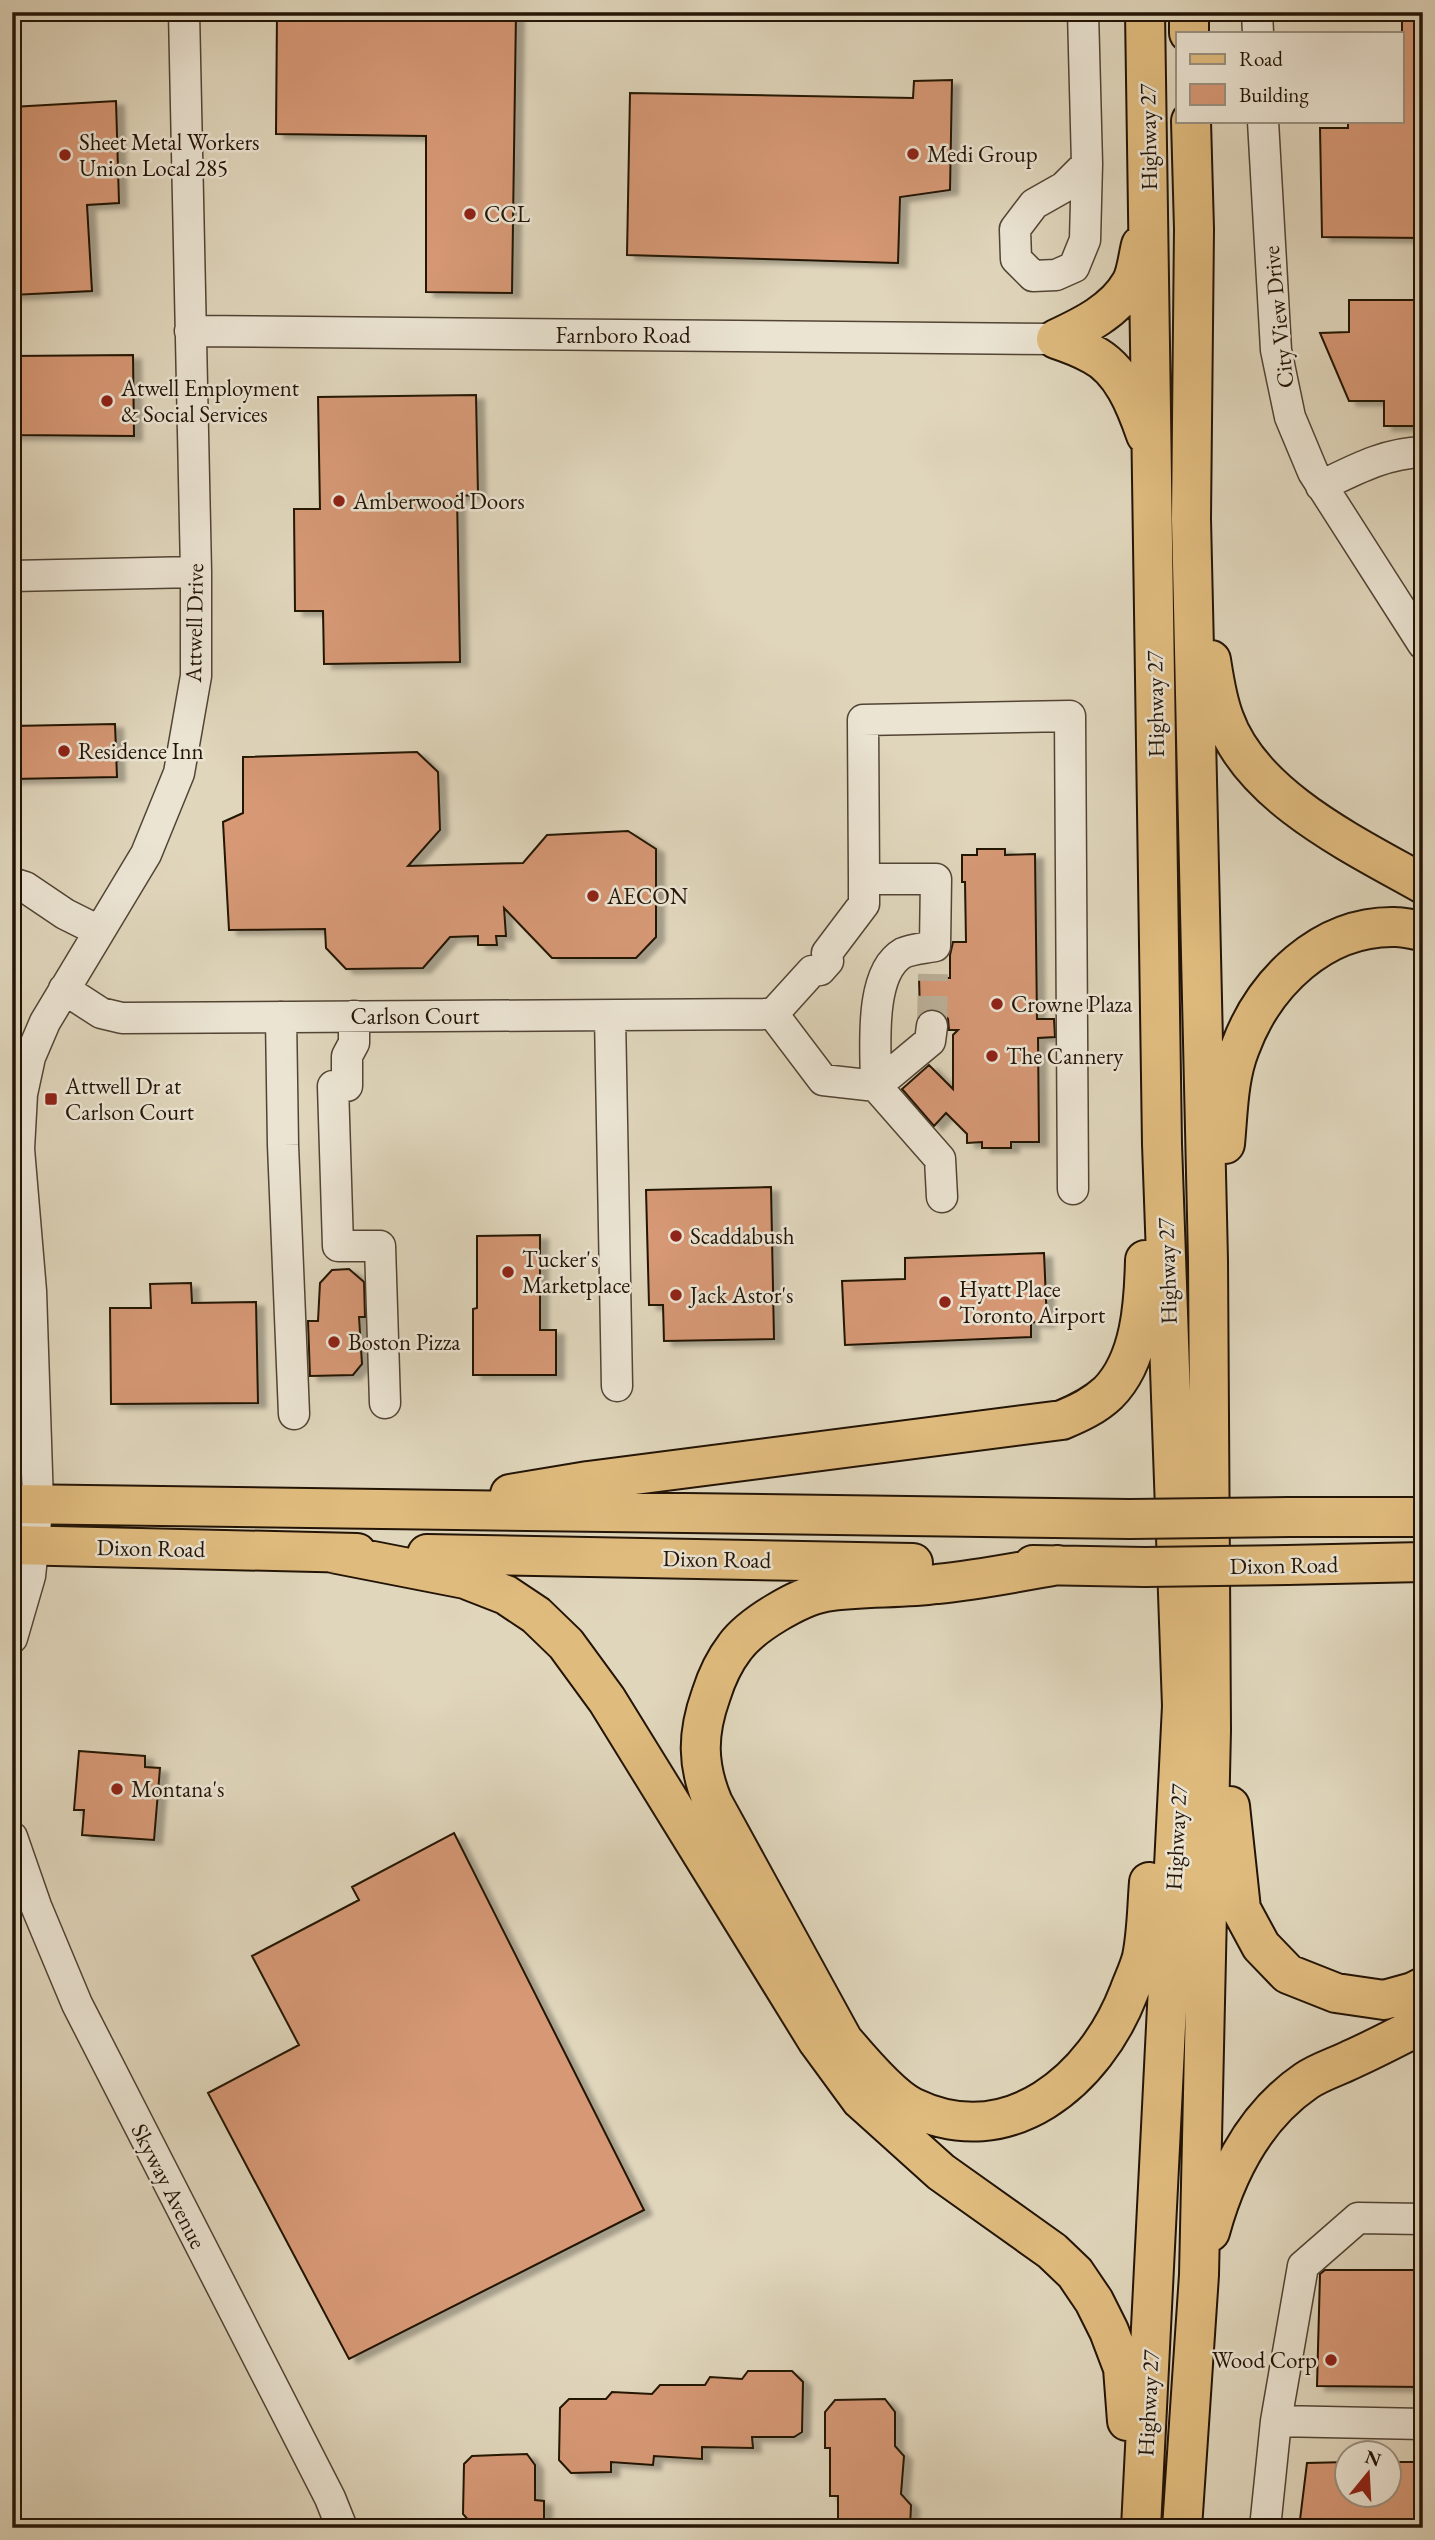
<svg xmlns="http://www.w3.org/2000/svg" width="1435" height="2540" font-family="'EB Garamond',serif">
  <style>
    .building { fill: #d69875; stroke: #231406; stroke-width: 2; filter: url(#shadow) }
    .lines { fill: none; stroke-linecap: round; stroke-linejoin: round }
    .minor-tunnel { stroke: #baaf98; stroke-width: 30; stroke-dasharray: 30 15; stroke-linecap: butt }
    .minor-casing { stroke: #524434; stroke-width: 33 }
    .major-casing { stroke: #231406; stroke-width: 42 }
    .minor { stroke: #ebe4d3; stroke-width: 30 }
    .major { stroke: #e0bb7e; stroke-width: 38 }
    .major-bridge-casing { stroke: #231406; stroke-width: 42; stroke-linecap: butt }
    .major-bridge { stroke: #e0bb7e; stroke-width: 38 }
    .poi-dot { fill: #8f2418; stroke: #ebe4d3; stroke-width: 2.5 }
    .labels { text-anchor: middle; stroke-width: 5; stroke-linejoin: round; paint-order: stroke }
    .street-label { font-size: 23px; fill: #231406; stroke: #ebe4d3 }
    .poi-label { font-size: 23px; fill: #231406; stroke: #ebe4d3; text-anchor: start }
  </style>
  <defs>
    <filter id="shadow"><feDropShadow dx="8" dy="4.5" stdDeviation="2" flood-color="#0004"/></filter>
  </defs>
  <rect width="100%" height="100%" fill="#e0d6bc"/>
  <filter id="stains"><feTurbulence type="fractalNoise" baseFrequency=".00286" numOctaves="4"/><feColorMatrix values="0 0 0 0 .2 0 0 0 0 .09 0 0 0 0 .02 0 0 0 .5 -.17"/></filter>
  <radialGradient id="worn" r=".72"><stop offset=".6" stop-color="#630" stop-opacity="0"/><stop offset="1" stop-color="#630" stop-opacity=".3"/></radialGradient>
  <path class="building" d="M277,12H516L512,293L426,292V136L276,134Z
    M1402,20H1423V238L1322,237L1320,128H1348V121H1402Z
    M952,80L950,190L900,197L898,263L627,255L630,93L913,98L914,81Z
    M116,101L119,203L87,205L92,291L12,295V107Z
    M1349,300H1423V426H1384V401H1349L1320,333L1349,332Z
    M133,355L134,436L12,435V356Z
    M476,395L478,495L457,496L460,662L324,664L323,611H295L294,509H320L318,397Z
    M115,724L117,777L12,779V726Z
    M417,752L438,772L440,830L408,866L523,863L547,835L628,831L656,849V937L636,958H552L504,908L506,936H496L497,945H478V936L450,937L423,968L346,969L326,948L325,929L229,930L223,822L243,813V757Z
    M977,849H1005V855L1035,854L1037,1019H1054L1055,1037L1038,1038L1039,1142H1011V1148H982V1142L967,1143V1134L946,1113L934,1126L902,1089L929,1065L953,1089V1035L958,1030H949L948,1019L943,1013L935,1009L926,1010L920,1014L919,977L950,978V955L953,942H966L965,882H962V855H977Z
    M771,1187L774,1339L664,1341L663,1305H649L646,1190Z
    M540,1235V1330H556V1375H473V1309L477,1308V1236Z
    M1044,1253L1047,1323L1031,1322V1337L845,1345L842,1281L905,1279V1258Z
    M349,1269L364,1282L365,1317H359L362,1364L353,1375L310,1376L308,1321H318L320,1283L332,1270Z
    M191,1283L192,1303L256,1302L258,1403L111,1404L110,1308H151L150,1284Z
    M79,1751L145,1756V1767L160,1768L154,1840L82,1835L84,1810H74Z
    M454,1833L644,2210L349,2359L208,2093L299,2045L252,1956L359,1900L352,1887Z
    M1325,2270H1423V2387L1317,2386L1320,2274Z
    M748,2371H792L803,2382L802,2432L794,2437H752L753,2448L702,2447V2459L654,2456L653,2465L611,2462V2472L571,2473L559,2460L560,2408L569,2399H606L612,2392L652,2394L660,2385H705L710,2377L742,2379Z
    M885,2399L895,2412V2446L904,2456L901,2494L911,2505L910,2528H838V2496H830V2448H825V2412L835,2400Z
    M527,2454L535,2465V2500L544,2501V2528H470V2522L463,2514L464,2464L472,2456Z
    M1348,2462V2495H1390V2462H1423V2528H1299L1307,2463Z"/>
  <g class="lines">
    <path class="minor-tunnel" d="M932,1026L933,974"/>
    <g class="minor-casing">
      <path id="minor" d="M1083,12L1087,164L1085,240L1074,267L1056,275L1033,276L1016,259L1015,229L1034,204L1064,187L1087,164
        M1257,12L1258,33
        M1263,121L1276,350L1290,417L1313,472L1423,644
        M190,331L1056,339
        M1321,486C1354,470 1385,453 1423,452
        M12,576L196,572
        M864,879L863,720L1070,716L1073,1189
        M12,883L25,887L65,914L99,931
        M64,989L101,1013L122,1018L773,1014
        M773,1014L812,971L820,970L828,961L827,953L864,904V879H936L935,946C926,948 912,949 903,953C868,973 876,1051 876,1086
        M773,1014L823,1080L876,1086L940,1159L942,1197
        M610,1016L617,1386
        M281,1017L283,1145L294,1414
        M333,1086L338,1246H380L385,1403
        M347,1086V1056L354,1043V1016
        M876,1086L930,1041L932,1026
        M12,1638L30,1576L38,1503L31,1291L19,1149L22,1094L30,1057L45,1022L146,854L179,773L196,676V572L184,12
        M12,1837L36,1906L77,2004L330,2498L342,2528
        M1276,2421L1303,2266L1358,2218L1423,2219
        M1265,2528L1276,2421L1423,2424"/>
    </g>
    <g class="major-casing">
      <path id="major" d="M1189,12V33
        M1056,339C1084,326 1115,311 1131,283C1137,272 1138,256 1141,245
        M1056,339C1068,343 1081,348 1092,354C1122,369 1136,406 1146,435
        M1211,660C1214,679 1217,700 1224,718C1252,797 1354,845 1423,884
        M1225,1144C1228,1113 1228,1078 1240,1048C1264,983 1322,925 1396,927C1405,927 1414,930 1423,931
        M510,1494L588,1481L1062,1420C1079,1413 1094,1406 1108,1393C1141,1360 1144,1303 1145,1260
        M12,1504L1130,1519
        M1289,1517H1423
        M12,1545L357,1553
        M332,1553L465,1579L506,1595L536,1615L566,1644L607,1700L817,2040L861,2100L941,2172L1052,2251L1075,2273L1094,2301L1109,2331L1123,2368L1127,2421
        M427,1554L913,1563
        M1033,1565L1145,1567
        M1058,1565C1018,1572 978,1580 937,1584C900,1589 862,1586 825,1592C798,1597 751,1625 735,1647C725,1660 716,1679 711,1695C697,1734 697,1765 713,1803L843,2040C859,2059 890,2096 912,2107C1009,2154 1095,2080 1129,1992C1133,1981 1139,1969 1142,1957C1147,1933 1147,1907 1149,1882
        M1287,1565L1423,1562
        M1230,1806L1241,1909L1261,1946L1288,1974L1336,1993L1384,2000L1413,1992L1423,1987
        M1210,2232C1226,2173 1255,2116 1306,2081C1319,2072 1336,2067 1350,2060C1375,2049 1399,2036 1423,2024
        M1141,2528L1182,1706L1162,1144L1145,12
        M1182,2528L1199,2275L1211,1730L1208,1260L1191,519L1194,229L1191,121"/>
    </g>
    <use href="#minor" class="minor"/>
    <use href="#major" class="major"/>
    <g class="major-bridge-casing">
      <path id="major-bridge" d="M1130,1519L1289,1517
        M1145,1567L1287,1565"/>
    </g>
    <use href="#major-bridge" class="major-bridge"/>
  </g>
  <g class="poi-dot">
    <circle cx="913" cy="154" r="7"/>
    <circle cx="65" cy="155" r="7"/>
    <circle cx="470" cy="214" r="7"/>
    <circle cx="107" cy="401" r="7"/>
    <circle cx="339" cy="501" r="7"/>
    <circle cx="64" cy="751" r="7"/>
    <circle cx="593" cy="896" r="7"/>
    <circle cx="997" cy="1004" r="7"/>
    <circle cx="992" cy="1056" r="7"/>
    <rect x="44" y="1092" width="14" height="14" rx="3.5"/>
    <circle cx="676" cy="1236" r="7"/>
    <circle cx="508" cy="1272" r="7"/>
    <circle cx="676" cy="1295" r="7"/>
    <circle cx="945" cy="1302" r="7"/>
    <circle cx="334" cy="1342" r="7"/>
    <circle cx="117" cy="1789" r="7"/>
    <circle cx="1331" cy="2360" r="7"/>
  </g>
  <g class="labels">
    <g class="street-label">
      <text transform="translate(1148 137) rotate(-91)" y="8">Highway 27</text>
      <text transform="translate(1278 317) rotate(-96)" y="8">City View Drive</text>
      <text x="623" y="343">Farnboro Road</text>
      <text transform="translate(194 623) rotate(-89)" y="8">Attwell Drive</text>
      <text transform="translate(1155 704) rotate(-91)" y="8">Highway 27</text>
      <text x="415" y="1024">Carlson Court</text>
      <text transform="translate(1167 1271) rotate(-92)" y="8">Highway 27</text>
      <text transform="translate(151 1548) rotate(1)" y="8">Dixon Road</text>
      <text transform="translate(717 1559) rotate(1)" y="8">Dixon Road</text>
      <text transform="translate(1284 1565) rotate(-1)" y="8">Dixon Road</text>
      <text transform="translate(1176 1837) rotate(-87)" y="8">Highway 27</text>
      <text transform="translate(169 2186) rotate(63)" y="8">Skyway Avenue</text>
      <text transform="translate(1148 2403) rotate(-87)" y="8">Highway 27</text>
    </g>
    <g class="poi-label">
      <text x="79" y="150">Sheet Metal Workers<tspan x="79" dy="26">Union Local 285</tspan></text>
      <text x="927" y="162">Medi Group</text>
      <text x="484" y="222">CCL</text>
      <text x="121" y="396">Atwell Employment<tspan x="121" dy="26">&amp; Social Services</tspan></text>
      <text x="353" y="509">Amberwood Doors</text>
      <text x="78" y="759">Residence Inn</text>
      <text x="607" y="904">AECON</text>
      <text x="1011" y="1012">Crowne Plaza</text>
      <text x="1006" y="1064">The Cannery</text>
      <text x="65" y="1094">Attwell Dr at<tspan x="65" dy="26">Carlson Court</tspan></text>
      <text x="690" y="1244">Scaddabush</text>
      <text x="522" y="1267">Tucker's<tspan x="522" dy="26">Marketplace</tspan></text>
      <text x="959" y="1297">Hyatt Place<tspan x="959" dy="26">Toronto Airport</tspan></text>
      <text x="690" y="1303">Jack Astor's</text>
      <text x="348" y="1350">Boston Pizza</text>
      <text x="131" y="1797">Montana's</text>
      <text x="1317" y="2368" text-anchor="end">Wood Corp</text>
    </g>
  </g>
  <rect width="1435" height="2540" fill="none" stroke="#e0d6bc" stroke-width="42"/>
  <rect x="14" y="14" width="1407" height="2512" fill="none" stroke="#231406" stroke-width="3.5"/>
  <rect x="21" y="21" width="1393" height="2498" fill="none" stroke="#231406" stroke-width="2"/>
  <rect x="1176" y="32" width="228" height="91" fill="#ebe4d3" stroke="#9b9181" stroke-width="2"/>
  <rect x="1190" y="54" width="35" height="10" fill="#e0bb7e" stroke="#9b9181" stroke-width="2"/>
  <text x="1239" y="66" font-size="21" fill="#231406">Road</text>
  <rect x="1190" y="84" width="35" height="21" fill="#d69875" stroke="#9b9181" stroke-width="2"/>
  <text x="1239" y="102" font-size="21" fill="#231406">Building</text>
  <g transform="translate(1368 2474) rotate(18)"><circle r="33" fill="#ebe4d3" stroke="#9b9181" stroke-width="2"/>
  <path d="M0-5L12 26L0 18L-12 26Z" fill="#8f2418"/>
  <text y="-10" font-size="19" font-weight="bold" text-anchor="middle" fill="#231406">N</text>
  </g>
  <rect width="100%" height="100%" filter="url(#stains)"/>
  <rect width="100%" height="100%" fill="url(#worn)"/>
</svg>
